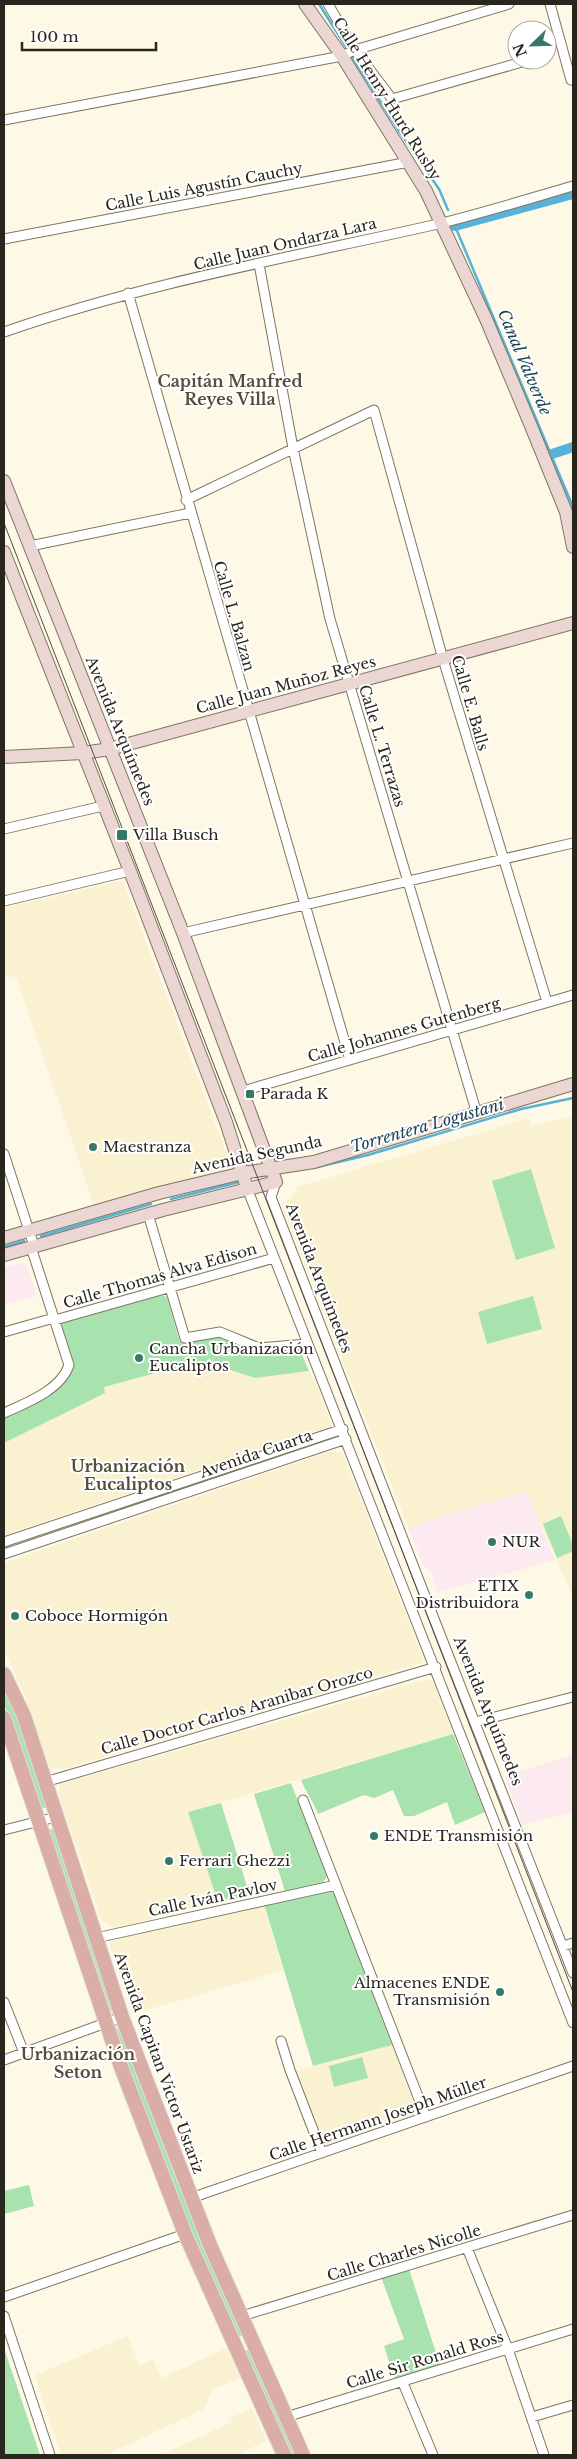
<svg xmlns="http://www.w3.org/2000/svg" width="577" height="2459" font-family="'Libre Baskerville',serif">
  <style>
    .commercial { fill: #fde9f0 }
    .built { fill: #f9f1d0 }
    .green { fill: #a7e2af }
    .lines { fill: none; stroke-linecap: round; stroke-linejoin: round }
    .stream { stroke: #56b2d8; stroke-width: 2.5 }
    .canal { stroke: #56b2d8; stroke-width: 10 }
    .street-casing { stroke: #7c7760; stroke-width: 11 }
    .secondary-casing { stroke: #7c7760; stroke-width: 14 }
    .primary-casing { stroke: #e1e1df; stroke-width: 16 }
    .street { stroke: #fff; stroke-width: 9 }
    .secondary { stroke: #ecd6d3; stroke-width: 12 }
    .primary { stroke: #daada7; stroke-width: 14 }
    .tram { stroke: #514e43; stroke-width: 1 }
    .poi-dot { fill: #377969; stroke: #fff; stroke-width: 2 }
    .labels { text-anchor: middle; stroke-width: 4; stroke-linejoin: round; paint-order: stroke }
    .street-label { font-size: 15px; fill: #28261d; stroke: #fff }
    .poi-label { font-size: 15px; fill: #28261d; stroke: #fff; text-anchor: start }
    .water-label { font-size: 16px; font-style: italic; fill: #1b4354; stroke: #fff }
    .neighbourhood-label { font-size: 16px; font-weight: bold; fill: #544f3a; stroke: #fff }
  </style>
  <rect width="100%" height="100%" fill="#fef9e6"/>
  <path class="commercial" d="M20,1263H25L29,1270L37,1296L4,1304V1267Z
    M526,1491L555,1560L437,1593L432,1573L424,1567L408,1527Z
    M573,1755V1812L522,1825L505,1776Z"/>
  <path class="built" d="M120,881L123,882L231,1165L229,1169L94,1206L16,976L4,978V908Z
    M573,1116V1595H572L526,1491L408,1527L281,1203L292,1198L297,1187L529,1118L531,1126Z
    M212,1364L255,1378L309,1371L314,1378L332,1426L4,1535V1443L105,1393L103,1387L163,1371Z
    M331,1451L343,1454L424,1662L64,1769L50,1768L28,1703L4,1649V1563Z
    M427,1679L433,1682L453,1734L188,1812L218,1902L115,1928L102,1922L58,1792L60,1784Z
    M264,1906L283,1970L133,2014L109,1943L116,1939Z
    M392,2045L417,2112L414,2118L328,2146L323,2141L297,2071Z
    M128,2336L139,2365L153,2359L161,2378L227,2348L240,2378L212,2390L204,2409L106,2455H61L35,2375Z
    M252,2408L266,2441L237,2455H161L232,2422L231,2418Z"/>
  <path class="green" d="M531,1169L555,1248L516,1260L492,1181Z
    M162,1295L167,1297L179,1339L182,1343L220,1335L264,1352L299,1348L309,1371L255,1378L212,1364L163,1371L104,1387L105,1393L4,1443V1417L63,1384C80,1368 67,1346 61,1326L63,1323Z
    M533,1296L542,1329L487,1344L478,1312Z
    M561,1516L573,1545V1551L557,1558L543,1524Z
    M4,1685L18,1716L48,1806L45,1808L39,1807L11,1719L4,1705Z
    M453,1734L485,1812L455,1825L447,1802L414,1816H404L393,1790L374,1798L364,1795L318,1814C313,1801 306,1792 301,1780Z
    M291,1783L327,1876L323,1883L285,1891L254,1794Z
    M221,1803L250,1896L218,1902L188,1812Z
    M54,1828L113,2009L111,2012L108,2011L49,1830Z
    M331,1891L334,1894L392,2045L313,2066L264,1904Z
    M117,2028L120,2029L244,2334L239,2337H236L194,2240L114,2030Z
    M362,2057L368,2078L334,2087L329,2066Z
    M29,2185L34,2206L4,2214V2191Z
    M409,2269L440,2365L395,2380L384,2346L404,2339L381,2277Z
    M4,2348L40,2455H4Z
    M248,2350H251L298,2455H289L245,2351Z"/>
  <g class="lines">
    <path class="stream" d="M319,4L348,50
      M351,55L399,131L439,189L448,210
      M455,226L573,507
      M313,1168L368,1155L521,1109L573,1098
      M171,1199L239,1182
      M41,1236L151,1204
      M4,1247L24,1241"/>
    <path class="canal" d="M455,226L573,194
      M552,454L573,447"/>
    <g class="street-casing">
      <path id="street" d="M328,4L355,50L392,99L522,62
        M550,4L571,80
        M4,120L342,56L355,50L509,4
        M4,239L409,162
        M259,264L293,448L330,619L477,1114
        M128,293L350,1060
        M4,332C145,283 292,257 438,224C483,213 528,199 573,186
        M186,500L374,410L443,659L547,1002
        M30,546L190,513
        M4,829L103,806
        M4,901L130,871
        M183,933L573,843
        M243,1091L573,995
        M4,1154L34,1246
        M276,1182L271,1197L420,1583L573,1973
        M247,1188L573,2023
        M148,1214L185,1338L220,1332L259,1348L307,1344
        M55,1320L274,1258
        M4,1332L54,1318
        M4,1413C26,1403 61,1390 69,1365L31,1247
        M4,1542L343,1429
        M4,1554L346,1439
        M475,1722L573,1697
        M45,1782L436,1667
        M303,1800L426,2117
        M4,1830L56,1817
        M96,1938L336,1885
        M563,1946L573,1943
        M4,2002L24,2053
        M281,2041L290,2070L322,2153
        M4,2060L122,2017
        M191,2198L573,2066
        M467,2248L508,2349L544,2455
        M4,2297L185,2234
        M4,2316L50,2455
        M242,2316L573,2215
        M403,2383L433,2455
        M286,2417L573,2329
        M532,2417L573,2405"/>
    </g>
    <g class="secondary-casing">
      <path id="secondary" d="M305,4L342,56L426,191L486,319L531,426L566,512L573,547
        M4,481L183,933L276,1182L163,1210L4,1255
        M4,552L130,871L226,1122L247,1188
        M4,757L83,753L110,749L573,623
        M4,1238L159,1193L243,1173L314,1162L573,1084"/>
    </g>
    <g class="primary-casing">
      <path id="primary" d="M4,1674L24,1716L122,2017L210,2245L303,2455
        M4,1718L121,2067L185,2234L284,2455"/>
    </g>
    <use href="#street" class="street"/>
    <use href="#secondary" class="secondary"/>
    <use href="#primary" class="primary"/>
    <path class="tram" d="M4,523L573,1992"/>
  </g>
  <g class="poi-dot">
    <rect x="116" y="829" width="12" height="12" rx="2.5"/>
    <rect x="245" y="1089" width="10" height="10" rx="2.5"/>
    <circle cx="93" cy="1147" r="5"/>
    <circle cx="139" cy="1358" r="5"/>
    <circle cx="492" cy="1542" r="5"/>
    <circle cx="529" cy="1595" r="5"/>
    <circle cx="15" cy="1616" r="5"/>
    <circle cx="374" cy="1836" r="5"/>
    <circle cx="169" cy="1861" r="5"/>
    <circle cx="500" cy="1992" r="5"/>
  </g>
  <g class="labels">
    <g class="street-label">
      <text transform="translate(387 99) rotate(58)" y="5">Calle Henry Hurd Rusby</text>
      <text transform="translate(204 187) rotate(-11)" y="5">Calle Luis Agustín Cauchy</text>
      <text transform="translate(285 244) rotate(-13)" y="5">Calle Juan Ondarza Lara</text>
      <text transform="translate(234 616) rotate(74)" y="5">Calle L. Balzan</text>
      <text transform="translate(286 685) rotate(-15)" y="5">Calle Juan Muñoz Reyes</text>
      <text transform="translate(470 703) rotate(74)" y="5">Calle E. Balls</text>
      <text transform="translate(120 731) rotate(68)" y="5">Avenida Arquímedes</text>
      <text transform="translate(382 746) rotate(73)" y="5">Calle L. Terrazas</text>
      <text transform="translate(404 1030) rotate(-16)" y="5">Calle Johannes Gutenberg</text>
      <text transform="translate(257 1155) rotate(-12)" y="5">Avenida Segunda</text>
      <text transform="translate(160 1276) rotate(-16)" y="5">Calle Thomas Alva Edison</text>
      <text transform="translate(319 1278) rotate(69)" y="5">Avenida Arquímedes</text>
      <text transform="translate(256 1454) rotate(-19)" y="5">Avenida Cuarta</text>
      <text transform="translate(237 1711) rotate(-16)" y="5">Calle Doctor Carlos Aranibar Orozco</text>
      <text transform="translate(488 1711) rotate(68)" y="5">Avenida Arquímedes</text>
      <text transform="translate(213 1898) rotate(-12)" y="5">Calle Iván Pavlov</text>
      <text transform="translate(159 2063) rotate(70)" y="5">Avenida Capitan Víctor Ustariz</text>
      <text transform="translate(378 2119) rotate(-19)" y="5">Calle Hermann Joseph Müller</text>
      <text transform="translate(404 2253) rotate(-17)" y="5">Calle Charles Nicolle</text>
      <text transform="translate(425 2360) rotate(-17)" y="5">Calle Sir Ronald Ross</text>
    </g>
    <g class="poi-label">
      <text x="133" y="840">Villa Busch</text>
      <text x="260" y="1099">Parada K</text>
      <text x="103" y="1152">Maestranza</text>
      <text x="149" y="1354">Cancha Urbanización<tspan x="149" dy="17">Eucaliptos</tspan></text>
      <text x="502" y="1547">NUR</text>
      <text x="519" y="1591" text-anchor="end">ETIX<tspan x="519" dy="17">Distribuidora</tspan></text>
      <text x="25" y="1621">Coboce Hormigón</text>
      <text x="384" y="1841">ENDE Transmisión</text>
      <text x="179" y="1866">Ferrari Ghezzi</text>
      <text x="490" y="1988" text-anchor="end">Almacenes ENDE<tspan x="490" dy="17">Transmisión</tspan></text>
    </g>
    <g class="water-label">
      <text transform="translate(525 362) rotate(67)" y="6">Canal Valverde</text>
      <text transform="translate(427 1125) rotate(-16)" y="6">Torrentera Logustani</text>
    </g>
    <g class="neighbourhood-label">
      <text x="230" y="387">Capitán Manfred<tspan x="230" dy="18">Reyes Villa</tspan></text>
      <text x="128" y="1472">Urbanización<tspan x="128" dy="18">Eucaliptos</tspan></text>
      <text x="78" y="2060">Urbanización<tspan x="78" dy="18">Seton</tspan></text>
    </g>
  </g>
  <rect width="577" height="2459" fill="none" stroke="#28261d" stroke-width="10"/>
  <g transform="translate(532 45) rotate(247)"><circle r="24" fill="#ffffff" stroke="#a9a8a5"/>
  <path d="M0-4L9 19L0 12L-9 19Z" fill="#377969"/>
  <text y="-8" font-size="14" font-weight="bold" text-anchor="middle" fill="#28261d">N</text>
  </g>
  <path d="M22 42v8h134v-8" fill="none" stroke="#28261d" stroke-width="2.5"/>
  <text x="30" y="42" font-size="15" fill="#28261d" stroke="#ffffff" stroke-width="4" paint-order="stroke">100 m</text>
</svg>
